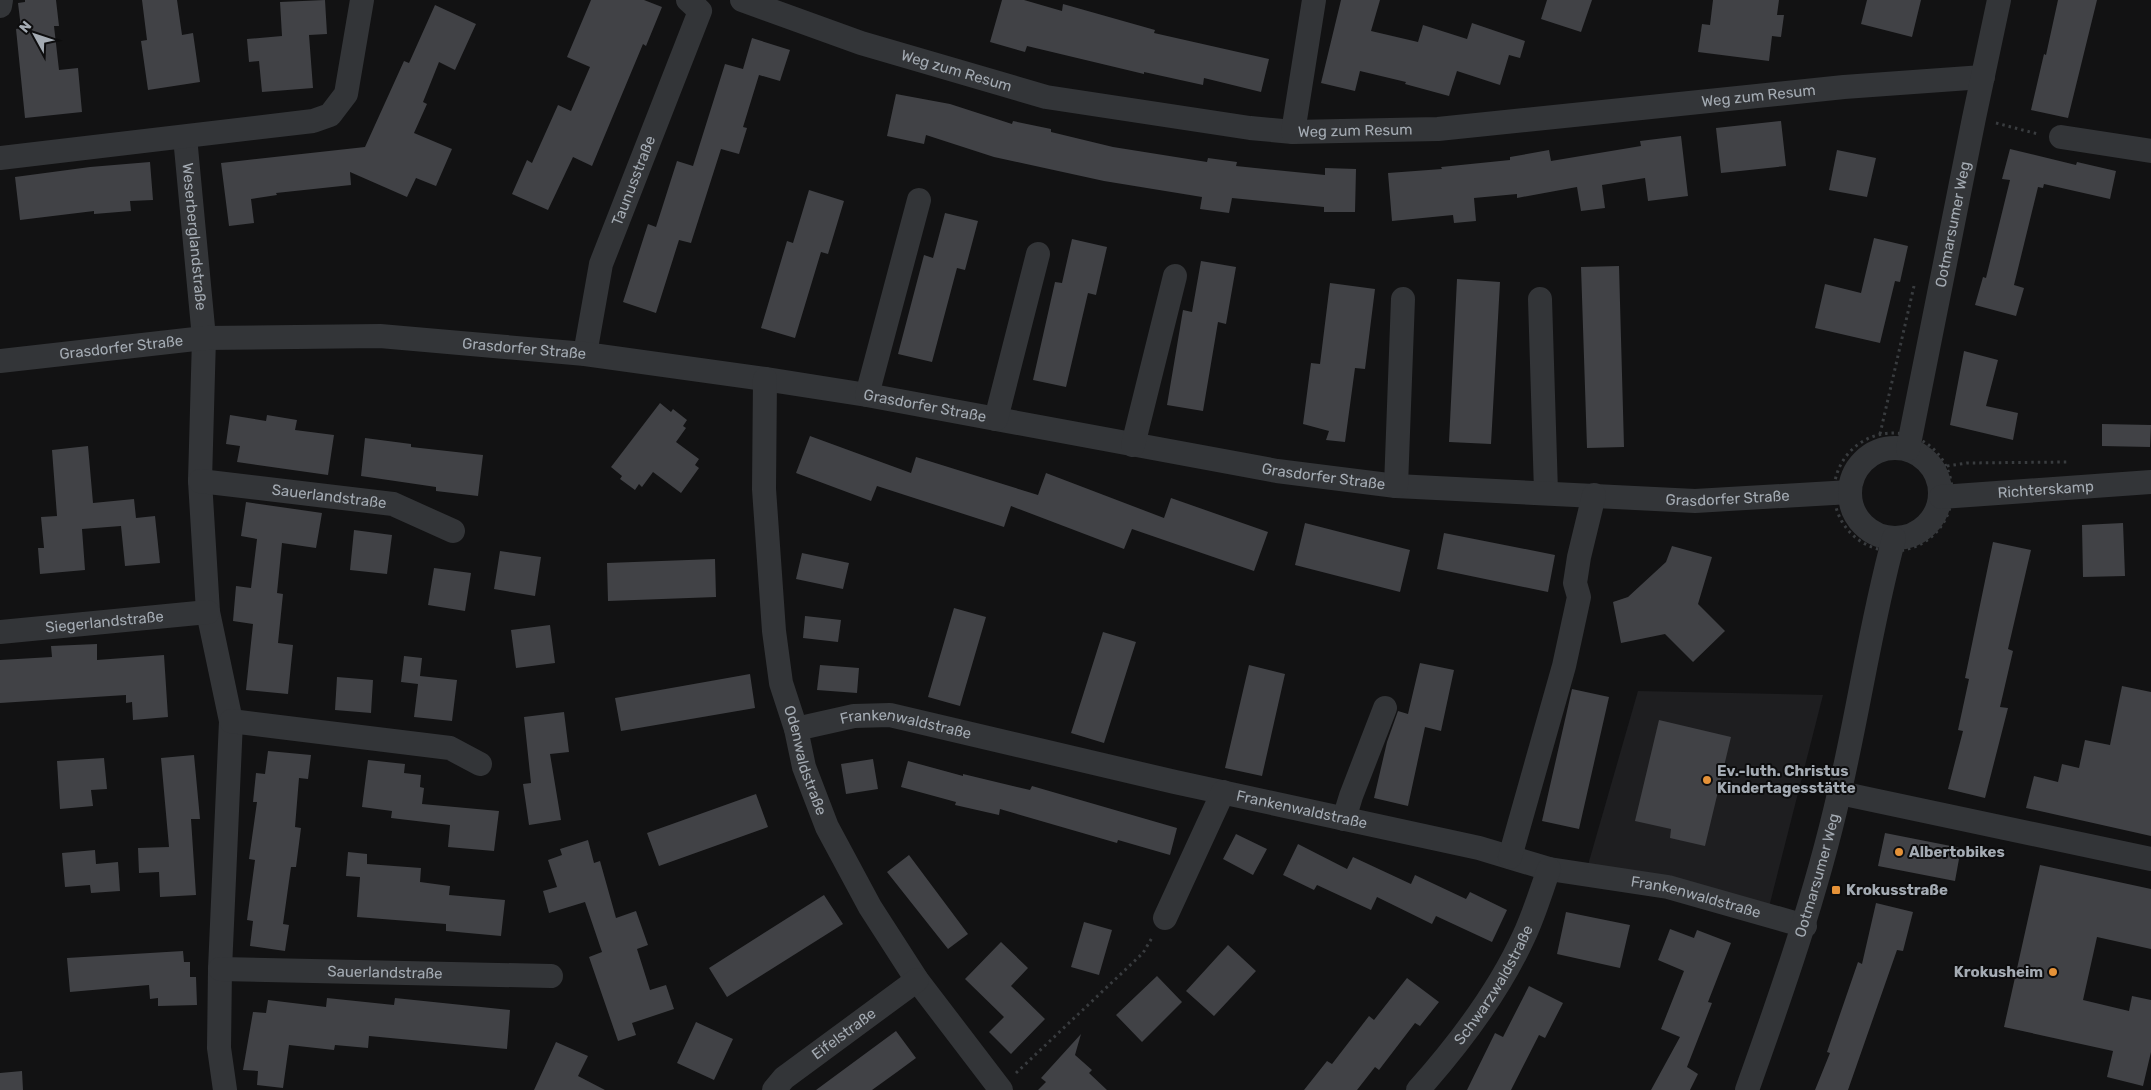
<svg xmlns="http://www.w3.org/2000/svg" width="2151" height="1090" font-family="Rubik,sans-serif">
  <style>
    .built { fill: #1e1e20 }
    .building { fill: #414246 }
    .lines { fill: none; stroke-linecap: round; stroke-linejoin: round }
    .path { stroke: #393c3f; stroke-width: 3; stroke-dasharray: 2.5 4; stroke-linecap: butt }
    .minor { stroke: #333538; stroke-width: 24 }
    .poi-dot { fill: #e59238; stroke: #0d0d0e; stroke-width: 2 }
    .labels { text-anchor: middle; stroke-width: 4; stroke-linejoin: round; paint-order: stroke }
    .street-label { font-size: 15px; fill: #a4abb3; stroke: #0d0d0e }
    .poi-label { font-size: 15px; font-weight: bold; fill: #a4abb3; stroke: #0d0d0e; text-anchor: start }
  </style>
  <rect width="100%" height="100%" fill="#121213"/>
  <path class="built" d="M1638,691L1823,695L1769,907L1588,865Z"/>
  <path class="building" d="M25,0H56L59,26H54L59,70L78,68L82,112L25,118L16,29L21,28L18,3L25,2Z
    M142,0H177L182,35L193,33L200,82L148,90L141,41L147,40Z
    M325,0L327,34L309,35L313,88L262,92L259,61L249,62L247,39L282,36L280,2Z
    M591,0H644L662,7L646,46L643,44L592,166L573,157L548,210L512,194L527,160L532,163L558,105L571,111L590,67L567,57Z
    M1002,0H1024L1062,11L1063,4L1155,30L1154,33L1269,59L1261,92L1204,78L1203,85L1144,72V74L1027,46L1025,52L990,42Z
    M1341,0H1380L1371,31L1418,42L1423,25L1467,39L1472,23L1525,41L1520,58L1509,55L1500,85L1457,71L1449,96L1405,84L1406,82L1360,71L1355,91L1321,83Z
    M1547,0H1592L1581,32L1541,19Z
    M1713,0H1779L1777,15H1784L1781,37L1772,36L1769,61L1698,52L1702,24L1710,25Z
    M1867,0H1921L1912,37L1861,24Z
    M2058,0H2097L2068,118L2031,110L2044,54L2046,55Z
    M435,5L476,24L455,70L439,62L423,102L427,104L414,133L452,149L436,186L416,178L407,197L350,172L351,185L276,193L277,195L251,199L254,223L229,226L221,163L365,147L404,61L409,63Z
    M752,38L790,50L780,81L759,75L743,127L747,128L739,154L721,149L691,243L679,240L656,313L623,302L648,224L656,227L677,161L693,166L725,64L743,69Z
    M896,94L950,104L1012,124L1013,121L1051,129V132L1113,147L1207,162L1208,158L1237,162L1236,166L1325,175V168L1356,169L1355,212H1324V207L1232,198L1229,213L1200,209L1202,197L1104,181L994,157L926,135L924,144L887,136Z
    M1781,121L1786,166L1721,173L1716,128Z
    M1681,136L1688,196L1648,201L1645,178L1602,185L1605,208L1581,211L1577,187L1517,198V194L1474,198L1476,221L1454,223L1453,215L1392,221L1388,173L1442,169L1441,167L1510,160V157L1549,150L1551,161L1641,146L1640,141Z
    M2010,149L2076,165L2077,162L2116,171L2110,199L2044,184L2043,188L2038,187L2014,285L2024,288L2016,316L1975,305L1983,277L1986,278L2010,180L2002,179Z
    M1837,150L1876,158L1867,197L1829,190Z
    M150,162L153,200L130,201L131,211L94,214V211L20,220L15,177L90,167Z
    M809,190L844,201L828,254L821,252L795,338L761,328L787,241L793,243Z
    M945,213L978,221L965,270L957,268L932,362L898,354L924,255L933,258Z
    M1874,238L1908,246L1900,282L1895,281L1880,343L1815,328L1825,284L1861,293Z
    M1072,239L1107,247L1096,295L1088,293L1066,387L1033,380L1055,282L1062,283Z
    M1201,261L1236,267L1226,324L1218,322L1203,411L1167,405L1183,310L1192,312Z
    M1619,266L1624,447L1587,448L1581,267Z
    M1457,279L1500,282L1491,444L1449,442Z
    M1330,283L1375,289L1365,369L1355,368L1345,442L1326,440L1329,431L1303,424L1311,363L1320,364Z
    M1964,351L1998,360L1986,406L2018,413L2013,440L1950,425Z
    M660,403L671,412L673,409L687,420L683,426L686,428L676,442L699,459L695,465L699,468L681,493L653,472L642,487L639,484L635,490L620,479L622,476L611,467Z
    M230,415L266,421L267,415L297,420L295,430L334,435L328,475L237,462L240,446L226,444Z
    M2102,424L2151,425L2150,447L2102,446Z
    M810,436L911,473L916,457L1038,495L1046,473L1164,518L1171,498L1268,532L1254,571L1132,529L1124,549L1011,506L1004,527L877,486L871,501L796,473Z
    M365,438L411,444V447L483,455L478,496L436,491V487L361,476Z
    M88,446L93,503L134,499L136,518L155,516L160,563L125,566L121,526L82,529L85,570L40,574L38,548H44L41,517L57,516L52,450Z
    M246,502L322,513L316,548L282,543L277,593L283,594L278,643L293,645L288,694L246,690L253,624L233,621L236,586L251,588L257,539L241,536Z
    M1305,523L1410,550L1400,592L1295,565Z
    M2123,523L2125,576L2083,577L2082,525Z
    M354,530L392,535L387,574L350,570Z
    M1444,533L1555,555L1548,592L1437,569Z
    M1993,542L2031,550L2008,649L2013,651L2000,707L2008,708L1985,798L1948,789L1963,731L1958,730L1969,679L1965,678Z
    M1672,546L1712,557L1698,604L1725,631L1693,662L1665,634L1621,643L1613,602L1628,597L1666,562Z
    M500,551L541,557L535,596L494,589Z
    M802,553L849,563L843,589L796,579Z
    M715,559L716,597L608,601L607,563Z
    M434,568L471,573L465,611L428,605Z
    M954,608L986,617L960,706L928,697Z
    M805,616L841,620L838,642L803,638Z
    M550,625L555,663L516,668L511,630Z
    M1103,632L1136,642L1104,743L1071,733Z
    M97,644V660L164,655L168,717L133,720L132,702L126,703V695L0,703V660L52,657L51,646Z
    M404,656L422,658L420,676L457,680L452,721L414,717L418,684L401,682Z
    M1420,663L1454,670L1441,731L1425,727L1408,806L1374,798L1387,742L1398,711L1408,714Z
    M820,665L859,668L857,693L817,690Z
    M1249,665L1285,674L1262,776L1225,768Z
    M750,674L755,708L621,731L615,698Z
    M337,677L373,680L371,713L335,710Z
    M2122,686L2151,692V836L2026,808L2034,776L2058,782L2062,764L2079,768L2085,740L2110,745Z
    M1572,689L1609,697L1579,829L1542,821Z
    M564,712L569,752L550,754L561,820L529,825L523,784L531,783L524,717Z
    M1659,720L1731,737L1705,846L1670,838L1671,829L1635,821Z
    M268,751L311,755L308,779L299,778L295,827L301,828L296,867H291L283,924L289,925L285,951L250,946L253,921L247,920L255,860L249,859L257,802H253L256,773L265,774Z
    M194,755L200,819H191L196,895L160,897L159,872L139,873L138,848L169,847L161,758Z
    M104,758L107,789L91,790L93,806L60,809L57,761Z
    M873,759L878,789L846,794L841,764Z
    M368,760L405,764L404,773L421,775L420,787L424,788L422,804L499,811L494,851L448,847L450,825L391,818L392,811L362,807Z
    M908,761L963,776V774L1030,790L1032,786L1177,828L1170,855L1118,840L1117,843L1000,809L999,815L955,805L956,802L901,787Z
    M756,794L768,827L659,866L647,833Z
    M1885,833L1961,848L1955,881L1878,866Z
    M1236,834L1267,849L1253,875L1223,859Z
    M588,840L594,863L600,861L616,918L636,911L648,945L637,949L650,990L666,985L674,1009L632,1023L636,1035L618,1041L589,957L602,952L585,902L549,913L543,891L557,887L548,860L562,855L560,849Z
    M1298,844L1347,869L1353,857L1411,884L1415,875L1466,899L1470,892L1507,910L1492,942L1436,916L1432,924L1377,897L1371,910L1317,885L1314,890L1283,875Z
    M95,850L96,864L118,862L120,891L91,893L90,885L65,887L62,853Z
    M348,852L367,854V864L421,868L420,882L450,886L449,895L505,900L501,936L446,931V924L357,917L360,877L346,876Z
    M909,855L968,934L948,949L887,872Z
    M2040,865L2151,889V949L2097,937L2083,1000L2129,1011L2132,996L2151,1000V1052L2143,1086L2107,1077L2113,1051L2004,1027Z
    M824,895L843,924L727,997L709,968Z
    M1876,903L1913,912L1903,951L1897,950L1848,1090H1815L1830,1053L1827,1052L1858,962L1862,964Z
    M1566,912L1630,925L1620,968L1557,954Z
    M1084,922L1112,930L1099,975L1071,967Z
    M1670,929L1694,938L1697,930L1731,943L1708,1002L1712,1003L1687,1067L1698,1074L1690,1090H1651L1680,1037L1661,1029L1684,971L1658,960Z
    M1001,942L1028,968L1011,986L1045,1019L1011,1054L989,1032L1004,1017L965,979Z
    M1228,945L1256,971L1214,1016L1186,991Z
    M183,951L184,962H190V977H196L197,1005L158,1006V998L150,999L149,985L70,992L67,958Z
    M1157,976L1182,1002L1142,1042L1116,1015Z
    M1407,978L1439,1002L1420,1026L1415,1023L1379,1070L1375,1067L1357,1090H1304L1327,1061L1332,1064L1369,1016L1374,1020Z
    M1529,986L1563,1003L1545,1038L1539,1035L1511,1090H1467L1495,1033L1503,1037Z
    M327,998L394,1005L395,998L510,1010L507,1049L369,1036L368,1048L335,1045L334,1050L289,1045L283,1088L257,1085L258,1071L243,1070L253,1012L266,1013L268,1000L326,1007Z
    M696,1022L733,1039L714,1080L677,1063Z
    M896,1031L916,1058L897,1072L872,1090H816Z
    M1081,1034L1075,1055L1092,1070L1089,1073L1107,1090H1038L1046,1082L1041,1078Z
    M556,1042L588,1056L578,1076L605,1090H534Z
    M22,1071L23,1090H0V1073Z"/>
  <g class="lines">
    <path class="path" d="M1996,123L2038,134
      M1834 492a59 59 0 1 1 118 0a59 59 0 1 1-118 0Z
      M1880,434L1914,286
      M1947,466L1967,463L2068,462
      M1016,1073L1143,953L1153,936"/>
    <g class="minor">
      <path id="s1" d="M742,0L861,43L1046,97L1250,128L1293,132L1438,129L1844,87L1983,77"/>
      <path d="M0,6L1,0"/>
      <path d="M1293,132L1314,0"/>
      <path id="s2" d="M185,137L204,338L200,481L208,612L231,721L220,969L219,1048L225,1090"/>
      <path d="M2061,137L2151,151"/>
      <path d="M0,158L313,121L330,115L346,94L362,0"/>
      <path d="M1540,299L1546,492"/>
      <path id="s3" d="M585,354L601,264L700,11L688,0"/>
      <path id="s4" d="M0,361L204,338L380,336L585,354L765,379L867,395L1277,471L1396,486L1695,501L1850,492"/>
      <path id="s5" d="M765,379L764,489L774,631L781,683L796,729L804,767L827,827L870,907L917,980L1001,1090"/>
      <path d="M867,395L919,200"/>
      <path d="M996,419L1038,254"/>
      <path d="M1133,445L1175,276"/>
      <circle cx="1895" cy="493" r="45"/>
      <path id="s6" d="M1908,449L1974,118L1999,0"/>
      <path id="s7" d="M200,481L393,504L453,531"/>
      <path d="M1396,486L1403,299"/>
      <path id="s8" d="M1941,497L2151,482"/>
      <path id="s9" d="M0,632L208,612"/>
      <path d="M231,721L450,748L480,764"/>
      <path id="s10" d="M796,729L854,716L890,715L1175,782L1479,848L1549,869L1668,887L1805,926"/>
      <path d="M1840,793L2151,859"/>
      <path d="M1344,819L1351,796L1385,708"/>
      <path d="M1510,857L1564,666L1579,597L1575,583L1579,557L1594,495"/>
      <path d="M1165,918L1223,792"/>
      <path id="s11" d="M220,969L551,976"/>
      <path id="s12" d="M774,1090L784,1078L917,980"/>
      <path id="s13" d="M1418,1090C1459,1044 1498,993 1524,936C1534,915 1541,891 1549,869"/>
      <path id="s14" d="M1747,1090C1782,992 1816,895 1839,794C1859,709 1871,622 1894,538"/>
    </g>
  </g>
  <g class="poi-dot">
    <circle cx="1707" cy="780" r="5"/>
    <circle cx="1899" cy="852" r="5"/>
    <rect x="1831" y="885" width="10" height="10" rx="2.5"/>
    <circle cx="2053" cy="972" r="5"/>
  </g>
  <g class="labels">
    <g class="street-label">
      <text dy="5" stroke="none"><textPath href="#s1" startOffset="226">Weg zum Resum</textPath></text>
      <text dy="5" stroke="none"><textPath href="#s1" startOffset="1036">Weg zum Resum</textPath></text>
      <text dy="5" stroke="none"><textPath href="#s1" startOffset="631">Weg zum Resum</textPath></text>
      <text dy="5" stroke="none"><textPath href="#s3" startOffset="181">Taunusstraße</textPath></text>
      <text dy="5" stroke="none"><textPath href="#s6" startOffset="229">Ootmarsumer Weg</textPath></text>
      <text dy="5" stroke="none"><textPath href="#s2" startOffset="100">Weserberglandstraße</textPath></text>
      <text dy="5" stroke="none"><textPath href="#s4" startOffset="122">Grasdorfer Straße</textPath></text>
      <text dy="5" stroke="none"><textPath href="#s4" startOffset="526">Grasdorfer Straße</textPath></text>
      <text dy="5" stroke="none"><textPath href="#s4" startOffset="931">Grasdorfer Straße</textPath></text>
      <text dy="5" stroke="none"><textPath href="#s4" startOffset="1336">Grasdorfer Straße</textPath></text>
      <text dy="5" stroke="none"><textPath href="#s8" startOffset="105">Richterskamp</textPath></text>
      <text dy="5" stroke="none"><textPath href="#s7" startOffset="130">Sauerlandstraße</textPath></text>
      <text dy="5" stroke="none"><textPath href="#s4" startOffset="1741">Grasdorfer Straße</textPath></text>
      <text dy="5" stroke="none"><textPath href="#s9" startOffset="105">Siegerlandstraße</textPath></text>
      <text dy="5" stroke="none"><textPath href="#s10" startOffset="112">Frankenwaldstraße</textPath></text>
      <text dy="5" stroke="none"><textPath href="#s5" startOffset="386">Odenwaldstraße</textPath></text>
      <text dy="5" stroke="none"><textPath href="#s10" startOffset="518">Frankenwaldstraße</textPath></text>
      <text dy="5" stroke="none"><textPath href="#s14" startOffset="226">Ootmarsumer Weg</textPath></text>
      <text dy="5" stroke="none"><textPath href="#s10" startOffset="922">Frankenwaldstraße</textPath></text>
      <text dy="5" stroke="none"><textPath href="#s11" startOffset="165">Sauerlandstraße</textPath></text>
      <text dy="5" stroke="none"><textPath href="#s13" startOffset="130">Schwarzwaldstraße</textPath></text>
      <text dy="5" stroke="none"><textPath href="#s12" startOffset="90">Eifelstraße</textPath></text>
    </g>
    <g class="poi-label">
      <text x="1717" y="776">Ev.-luth. Christus<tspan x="1717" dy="17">Kindertagesstätte</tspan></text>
      <text x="1909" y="857">Albertobikes</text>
      <text x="1846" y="895">Krokusstraße</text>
      <text x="2043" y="977" text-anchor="end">Krokusheim</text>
    </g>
  </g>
  <g transform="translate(35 35) rotate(310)" stroke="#0d0d0e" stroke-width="4" paint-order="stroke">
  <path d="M0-4L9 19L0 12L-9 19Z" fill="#a4abb3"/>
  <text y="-8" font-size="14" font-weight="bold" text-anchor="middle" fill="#a4abb3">N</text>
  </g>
</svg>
